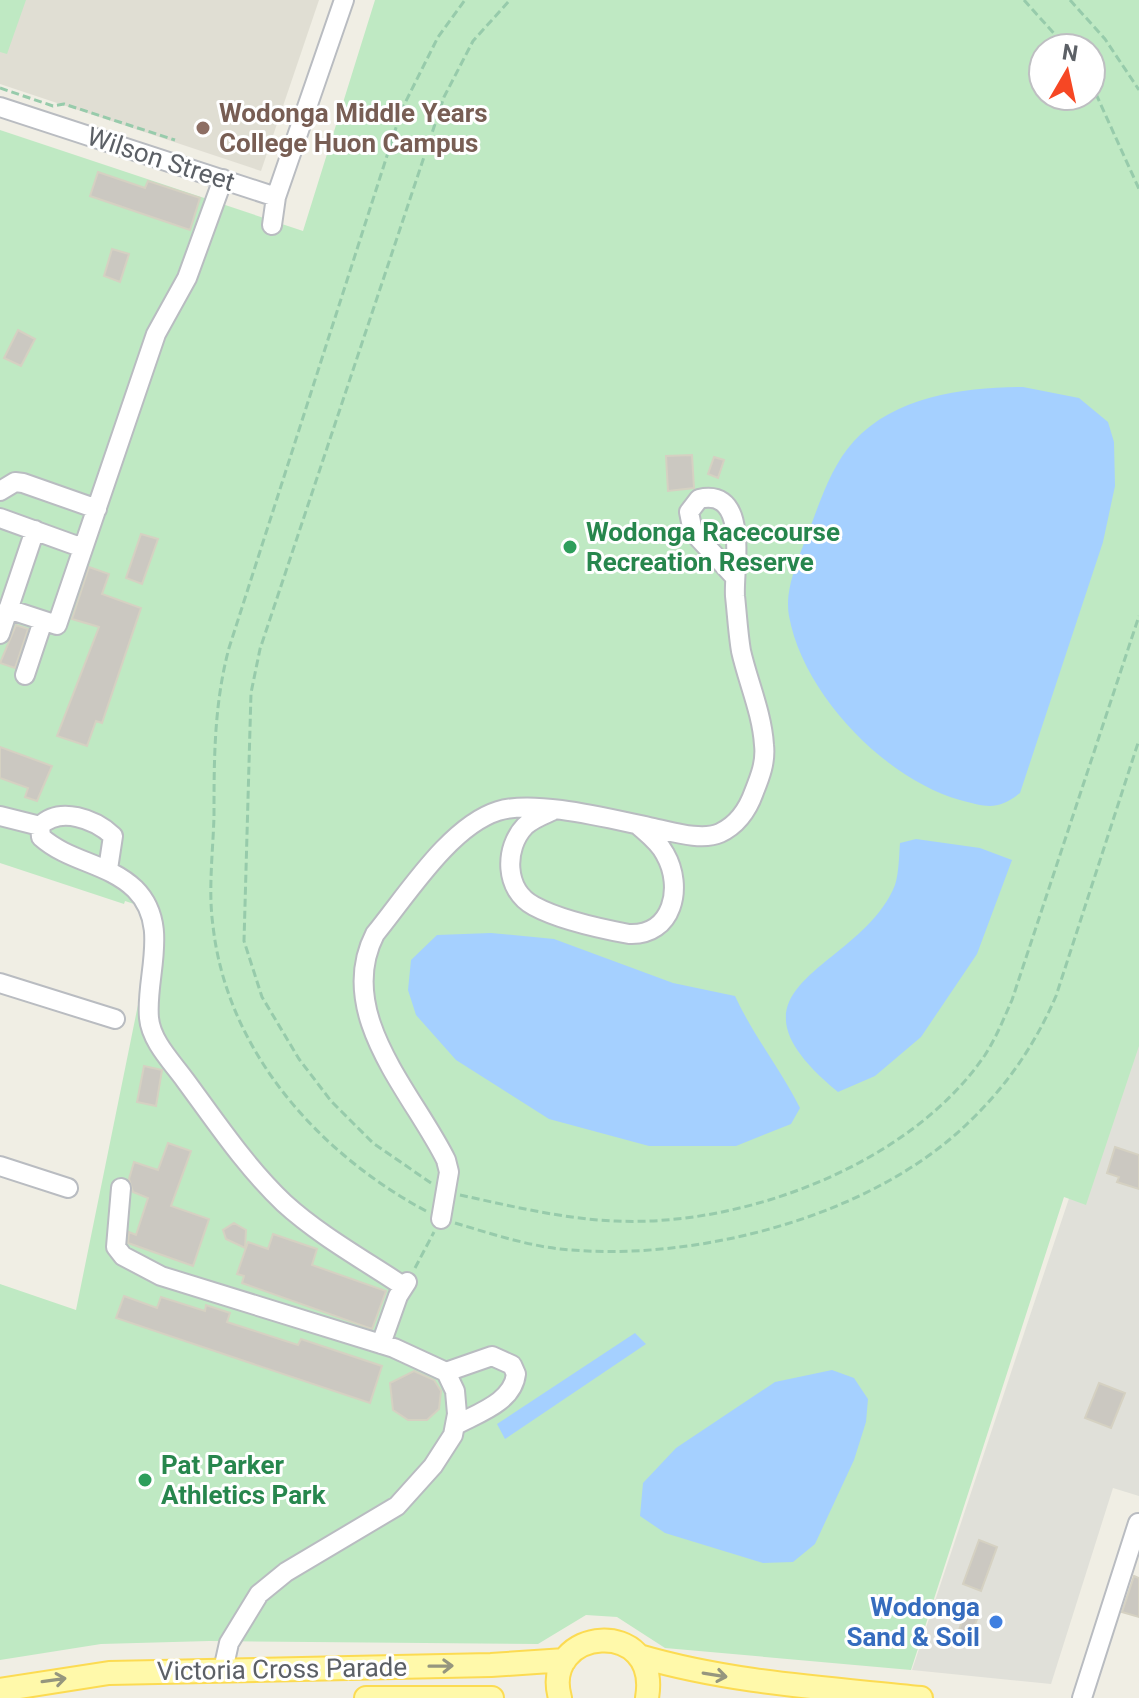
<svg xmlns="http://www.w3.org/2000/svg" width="1139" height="1698" font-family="Roboto,sans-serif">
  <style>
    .industrial { fill: #e0e0d9 }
    .education { fill: #e0ded3 }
    .green { fill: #bfe9c3; fill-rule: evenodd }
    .water { fill: #a5d0ff }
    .building { fill: #cbc8c1; stroke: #d5d1c2; stroke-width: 2 }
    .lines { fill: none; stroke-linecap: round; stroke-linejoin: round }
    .minor-casing { stroke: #b9bcc1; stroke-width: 22 }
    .major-casing { stroke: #fcdb52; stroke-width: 26 }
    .path { stroke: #97cbab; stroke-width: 3; stroke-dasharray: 8 4; stroke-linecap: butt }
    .minor { stroke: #fff; stroke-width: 18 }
    .major { stroke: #fff9aa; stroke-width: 22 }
    .oneway { stroke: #95967e }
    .education-dot { fill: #8d6e63; stroke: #fff; stroke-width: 3 }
    .leisure-dot { fill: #2e9e5b; stroke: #fff; stroke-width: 3 }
    .shop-dot { fill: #3f7fe0; stroke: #fff; stroke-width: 3 }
    .labels { text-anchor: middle; stroke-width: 6; stroke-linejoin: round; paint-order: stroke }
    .education-label { font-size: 26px; font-weight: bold; fill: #785e54; stroke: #fff; text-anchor: start }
    .street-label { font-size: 26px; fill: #5c6066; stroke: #fff }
    .leisure-label { font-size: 26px; font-weight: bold; fill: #27864d; stroke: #fff; text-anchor: start }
    .shop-label { font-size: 26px; font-weight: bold; fill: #366cbe; stroke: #fff; text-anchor: end }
  </style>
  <rect width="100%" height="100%" fill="#f0eee4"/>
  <path class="industrial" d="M1139,988V1496L1113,1488L1051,1684L912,1670Z"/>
  <path class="education" d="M0,0H319L261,171L0,84Z"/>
  <path class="green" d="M0,0H26L7,54L0,52Z
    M375,0H1139V1046L1086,1205L1064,1197L911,1670L665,1648L617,1617L586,1615L538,1644L209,1641L101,1644L0,1660V1284L76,1310L153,931L143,907L125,901L124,904L0,863V130L303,231ZM1043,48H1091V96H1043Z"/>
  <path class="water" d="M1023,387L1079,398L1108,422L1114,442L1115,486L1103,542L1020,793C998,811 986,807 960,800C885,779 803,694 789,616C784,590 799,557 808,533C820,502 831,466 854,441C895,396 966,387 1023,387Z
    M916,839L980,848L1012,860L977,954L921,1037L875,1076L838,1092C707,984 860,972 895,885C899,873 899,855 900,843Z
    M491,933L554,939L673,983L735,996C754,1037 780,1068 800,1108L791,1124L736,1146H649L549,1119L456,1060L416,1015L408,990L411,960L437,935Z
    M635,1333L646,1344L505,1439L497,1424Z
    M832,1370L854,1378L868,1399L866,1422L854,1460L815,1544L793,1562L763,1563L665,1533L640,1516L643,1483L676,1448L775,1382Z"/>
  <path class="building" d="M98,172L145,188L148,181L200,198L190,230L90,196Z
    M112,249L129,254L120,282L104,276Z
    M18,330L35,339L21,366L4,358Z
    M692,455L694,488L668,491L666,456Z
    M714,457L724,460L718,478L708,474Z
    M141,534L158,539L142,584L126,578Z
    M89,567L109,574L102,594L141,608L102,723L96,721L87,746L57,736L99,627L72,619Z
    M16,625L28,629L15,668L0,663Z
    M0,747L52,766L37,801L25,797L28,788L0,778Z
    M144,1066L162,1070L156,1106L137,1102Z
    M168,1143L191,1151L171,1206L209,1219L193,1266L128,1243L129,1232L136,1235L148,1198L133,1192L129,1179L134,1162L158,1170Z
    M1115,1147L1139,1155V1189L1117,1182L1119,1177L1107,1173Z
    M234,1223L246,1230L245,1248L226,1239L223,1230Z
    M273,1234L317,1249L312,1265L386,1291L372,1329L242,1283L244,1276L237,1274L248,1242L268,1249Z
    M124,1296L157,1308L161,1297L205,1311L206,1305L230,1313L227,1322L298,1345L301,1339L382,1366L370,1403L116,1318Z
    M414,1371L434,1380L441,1391L439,1409L427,1420H408L393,1410L390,1383Z
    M1099,1383L1125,1393L1111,1428L1085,1418Z
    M979,1540L997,1547L981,1591L963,1584Z
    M1134,1576L1139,1578V1617L1122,1612Z
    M966,1609L979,1614L970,1637L958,1633Z"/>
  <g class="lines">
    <g class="minor-casing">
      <path id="minor" d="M0,107L276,197
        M272,225L276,197L344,0
        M0,491L15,482L23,483L97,509
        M0,518L83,548
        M8,609L57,625L156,334L187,278L223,179
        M0,634L35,530
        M25,675L43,621
        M552,811C543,815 532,819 525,826C504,848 504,890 534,906C558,919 602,929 629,934C673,936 684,887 665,854C659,842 648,834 639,826
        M0,816L40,826L41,837C69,862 108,863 135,889C171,925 145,976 149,1018C151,1041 172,1062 185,1080C216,1122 246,1167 284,1203C319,1235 364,1260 403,1286
        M40,826C60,806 95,819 113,836L108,869
        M0,983L115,1019
        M0,1166L68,1188
        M121,1188L116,1247L123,1256L161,1276L394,1348L446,1372L455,1391L457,1414L453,1435L433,1466L397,1506L286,1572L259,1594L229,1643L223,1670
        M441,1219L449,1172L446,1160C413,1093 334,1014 375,934C407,895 450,826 498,811C536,799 614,820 654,828C673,832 702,841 720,833C737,825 748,809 754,792C760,777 766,762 764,745C762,713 748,682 741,651C738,633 737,614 735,596C733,571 751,487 699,499L689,512L693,532L733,575
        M381,1344L398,1296L407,1282
        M446,1372L492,1356L512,1365L516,1374C513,1402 478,1413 456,1425
        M1082,1698L1138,1523"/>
    </g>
    <g class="major-casing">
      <path id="major" d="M639,1656C731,1683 826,1688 921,1698
        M0,1690L109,1673L491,1665L565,1660
        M366,1698H492
        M560,1698C540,1627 661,1616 647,1698"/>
    </g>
    <path class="path" d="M1024,0L1067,48
      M1070,0L1105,39L1139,90
      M1091,83L1139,189
      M0,88L53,106L64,104L175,140
      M431,1183L373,1143L331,1101L299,1059L262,997L244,941L251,693L260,649L444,97L473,41L510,0
      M460,1195C511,1206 563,1219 616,1221C744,1227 911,1164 985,1055C996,1038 1004,1018 1012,1000L1139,616
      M426,1211C318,1153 227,1051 213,926C208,890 213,852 214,816C214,759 214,704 229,648L402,109L438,37L465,0
      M455,1223C489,1233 525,1245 560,1249C693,1263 869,1218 967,1124C1006,1087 1035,1045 1056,996L1139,740
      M415,1268L434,1232"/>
    <use href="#minor" class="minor"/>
    <use href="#major" class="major"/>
  </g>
  <defs><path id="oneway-shaft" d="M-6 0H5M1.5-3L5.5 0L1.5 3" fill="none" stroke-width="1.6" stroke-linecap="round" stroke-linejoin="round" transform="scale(2)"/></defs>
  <g class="oneway">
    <use href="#oneway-shaft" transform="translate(441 1666) rotate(-1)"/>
    <use href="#oneway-shaft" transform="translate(715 1675) rotate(9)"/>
    <use href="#oneway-shaft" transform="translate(54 1680) rotate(-8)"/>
  </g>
  <circle class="education-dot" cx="203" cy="128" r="8"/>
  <g class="leisure-dot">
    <circle cx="570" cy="547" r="8"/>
    <circle cx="145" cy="1480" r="8"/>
  </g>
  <circle class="shop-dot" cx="996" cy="1622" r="8"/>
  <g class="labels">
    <g class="education-label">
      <text x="219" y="122">Wodonga Middle Years<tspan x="219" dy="30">College Huon Campus</tspan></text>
    </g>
    <g class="street-label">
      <text transform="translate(161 159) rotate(18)" y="9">Wilson Street</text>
      <text transform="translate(282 1669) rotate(-1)" y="9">Victoria Cross Parade</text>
    </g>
    <g class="leisure-label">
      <text x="586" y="541">Wodonga Racecourse<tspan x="586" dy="30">Recreation Reserve</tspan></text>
      <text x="161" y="1474">Pat Parker<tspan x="161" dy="30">Athletics Park</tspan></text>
    </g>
    <g class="shop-label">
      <text x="980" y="1616">Wodonga<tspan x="980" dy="30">Sand &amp; Soil</tspan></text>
    </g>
  </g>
  <g transform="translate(1067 72) rotate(9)"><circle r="38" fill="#ffffff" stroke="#bebfc2" stroke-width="2"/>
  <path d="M0-6L14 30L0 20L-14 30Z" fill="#f64724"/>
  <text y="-12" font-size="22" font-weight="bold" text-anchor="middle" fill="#5c6066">N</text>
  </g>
</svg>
